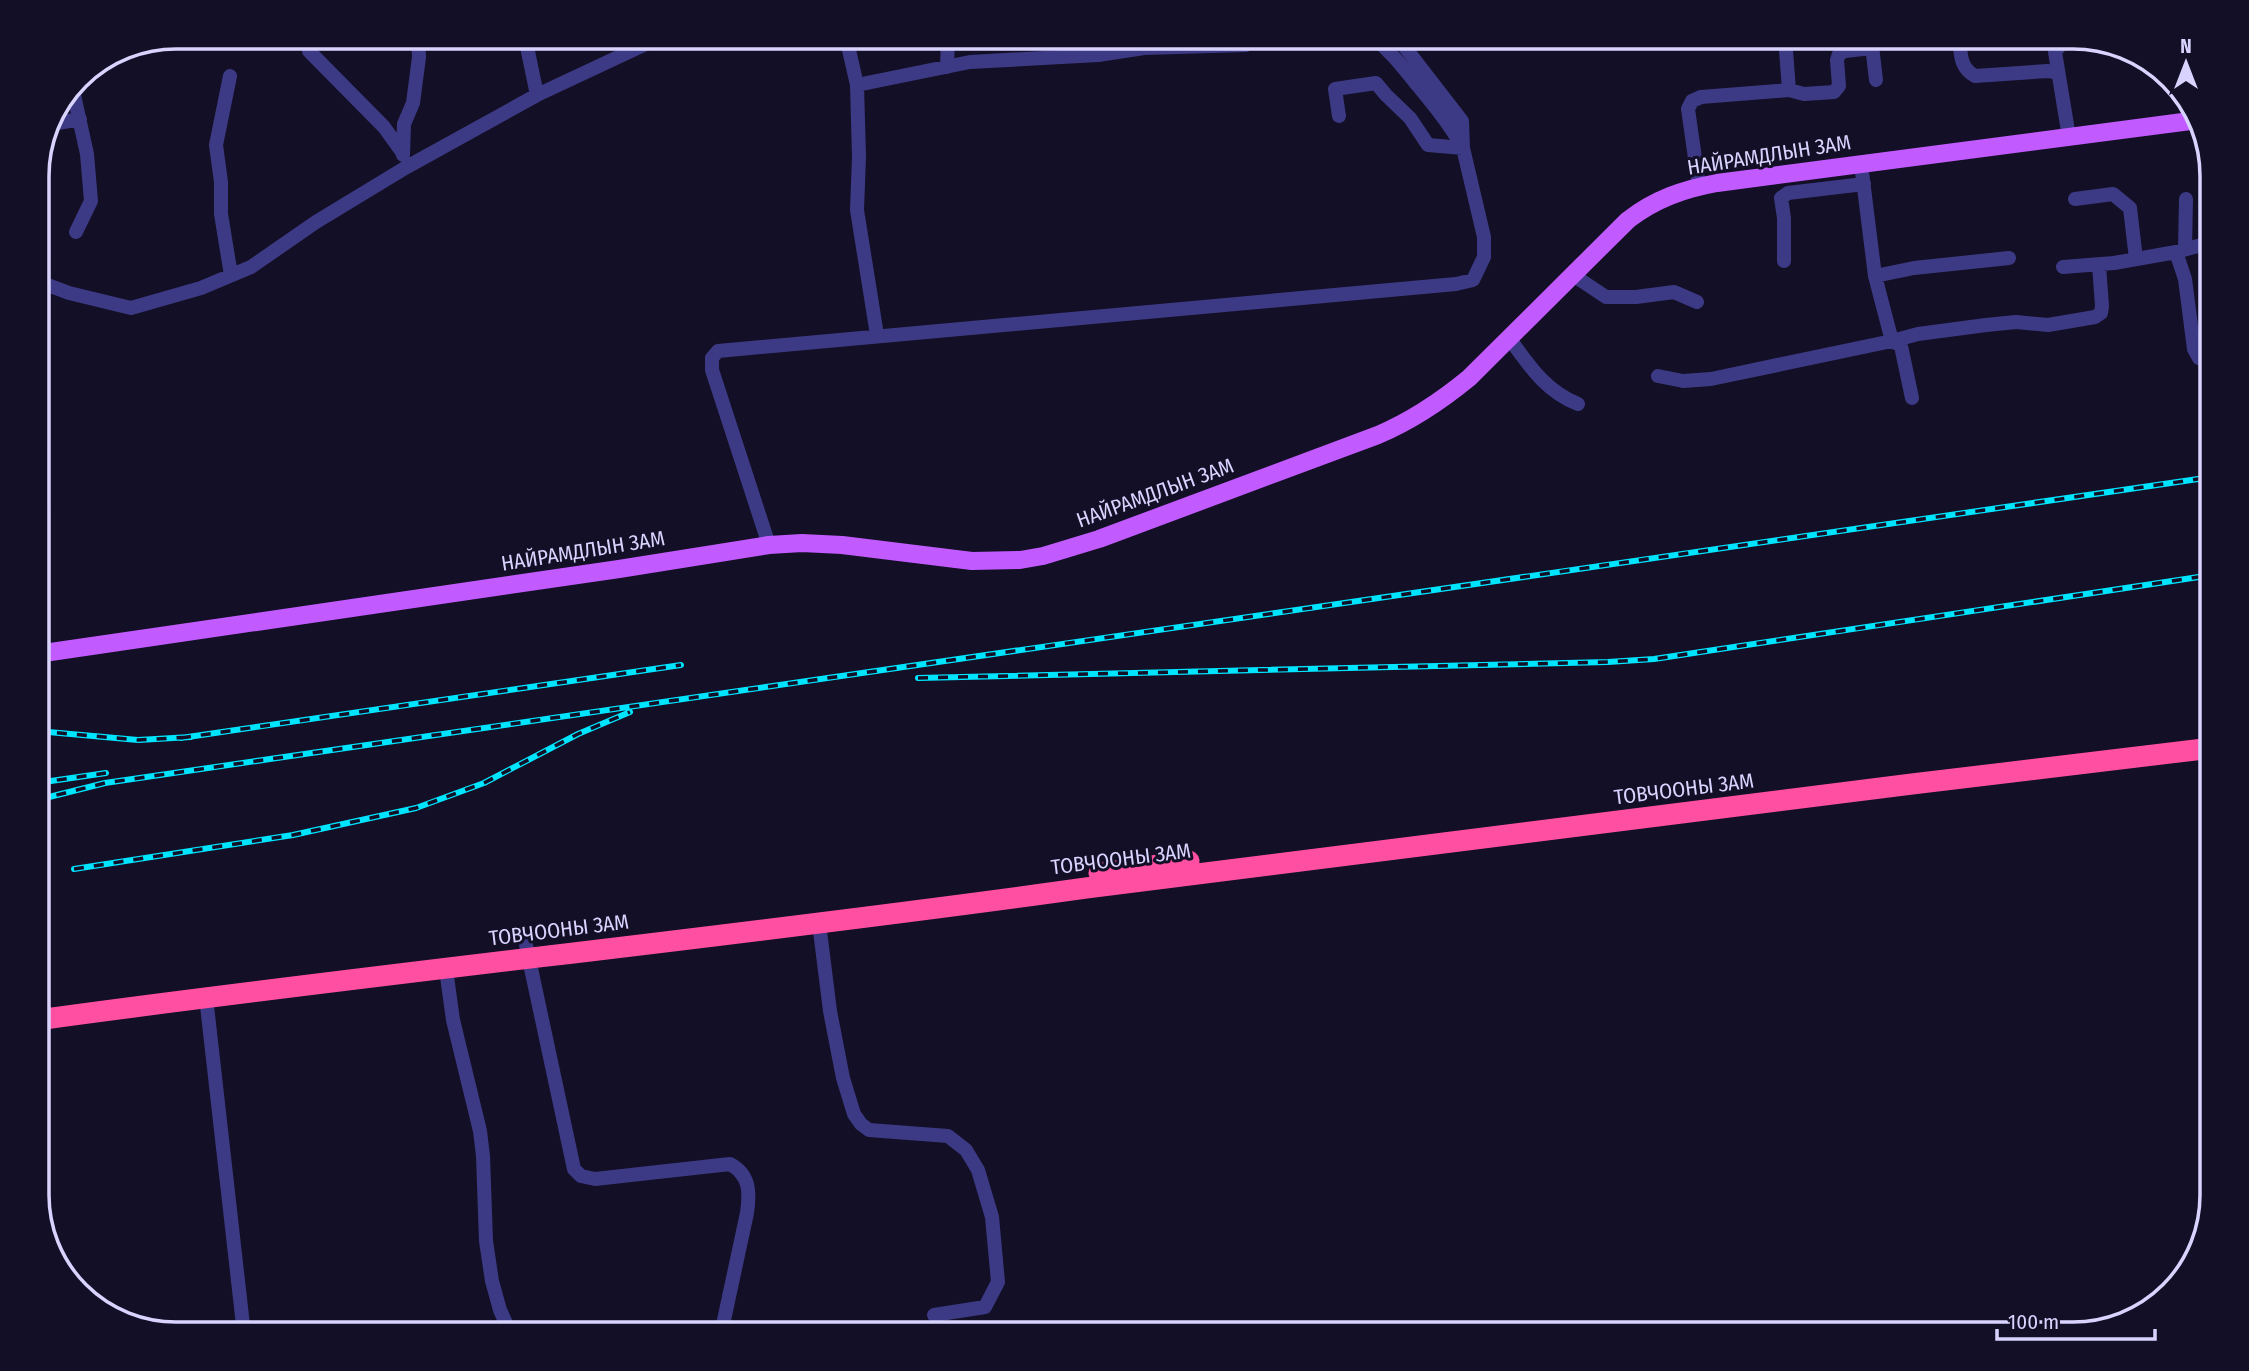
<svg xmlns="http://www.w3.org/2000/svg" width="2249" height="1371" font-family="'Fira Sans Condensed',sans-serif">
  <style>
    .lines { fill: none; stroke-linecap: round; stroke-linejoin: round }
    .minor { stroke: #3d3a85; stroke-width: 14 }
    .major { stroke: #c25bff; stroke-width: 18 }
    .highway { stroke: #ff4fa3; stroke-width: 21 }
    .rail-casing { stroke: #00e5ff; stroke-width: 6 }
    .rail { stroke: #130f26; stroke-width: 3.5; stroke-dasharray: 10; stroke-linecap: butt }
    .labels { text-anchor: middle; stroke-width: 6; stroke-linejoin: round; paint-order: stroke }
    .street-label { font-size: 21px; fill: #d9d4ff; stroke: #130f26 }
    .rim { fill: none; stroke: #d9d4ff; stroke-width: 3.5 }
  </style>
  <rect width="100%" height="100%" fill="#130f26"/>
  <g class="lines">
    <path class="minor" d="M525,37L537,95
      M846,37L857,85L970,62L1098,55L1144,48L1246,45L1253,37
      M1785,37L1789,90
      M1871,37L1876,80
      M1959,37C1961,53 1959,67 1975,76L2048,71L2058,73
      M309,51L384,127L402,152
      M947,67L948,37
      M230,76L216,145L221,182V214L231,275
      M857,85L859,157L857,210L877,335
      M72,86L87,154L91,201L76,232
      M1339,116L1335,89L1376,83L1386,95L1410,118L1428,145L1463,148C1449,123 1432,103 1414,81C1401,65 1389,50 1373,37
      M47,125L80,119
      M2069,137L2055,52L2063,42L2072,37
      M403,155L404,124L413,103L419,57L418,37
      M1699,186L1688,109L1692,101L1701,97L1789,90L1804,94L1834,92L1839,86L1837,60L1839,54L1845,51L1872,48
      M2075,199L2113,194L2130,208L2136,259
      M2185,249L2186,199
      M2176,252L2185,279L2194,349L2199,358L2212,359
      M1784,261V218L1781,198L1788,193L1864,184
      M2063,267L2114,263L2176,252L2212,242
      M1573,275L1606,297H1636L1674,292L1697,302
      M1875,276L1914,268L2009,258
      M37,281L69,293L131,308L201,288L251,267L316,222L405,168L537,95L648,43L655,37
      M1509,338C1529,365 1545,391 1578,404
      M1892,341L1918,334L1986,325L2016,322L2048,325L2095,317L2101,313L2102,306L2099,265
      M1892,341L1901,346L1912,398
      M1658,376L1683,381L1711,379L1892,341L1875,276L1861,164
      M769,545L712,370V358L718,351L1456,284L1473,280L1484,257V237L1463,148L1462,121L1397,37
      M819,923L830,1011L843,1078L854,1114L861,1124L869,1130L948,1136L966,1150L978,1170L992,1217L998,1282L985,1307L934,1315
      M526,945L574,1169L581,1176L595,1179L730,1164C750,1175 750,1192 747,1213L721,1334
      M446,969L453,1020L480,1131L483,1156L486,1241L492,1281L500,1310L511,1334
      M206,997L244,1334"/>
    <path class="major" d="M37,654L619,569L769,545L802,543L842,545L972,561L1020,560L1043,556L1099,539L1378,435C1411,421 1441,401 1469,378L1628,220C1655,199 1684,189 1717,183L2198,120"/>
    <path class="highway" d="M1099,873L1189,861
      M37,1020C386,972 737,937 1086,888L1912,784L2212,748"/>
    <g class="rail-casing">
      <path id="rail" d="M918,678L1608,662L1654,659L2212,575
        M37,731L138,740L191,737
        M181,738L681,665
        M37,783L106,773
        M37,800L105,783L2212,477
        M74,869L293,835L416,808L484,783L578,734L630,712"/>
    </g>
    <use href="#rail" class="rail"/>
  </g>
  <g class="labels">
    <g class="street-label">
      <text transform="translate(1769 155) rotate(-9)" y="7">НАЙРАМДЛЫН ЗАМ</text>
      <text transform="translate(1155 493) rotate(-20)" y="7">НАЙРАМДЛЫН ЗАМ</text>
      <text transform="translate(583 551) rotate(-9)" y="7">НАЙРАМДЛЫН ЗАМ</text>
      <text transform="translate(1684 789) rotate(-7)" y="7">ТОВЧООНЫ ЗАМ</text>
      <text transform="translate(1121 859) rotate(-7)" y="7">ТОВЧООНЫ ЗАМ</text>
      <text transform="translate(559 930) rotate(-7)" y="7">ТОВЧООНЫ ЗАМ</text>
    </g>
  </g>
  <path d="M0 0H2249V1371H0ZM176 49H2073A127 127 0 0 1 2200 176V1195A127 127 0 0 1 2073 1322H176A127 127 0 0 1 49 1195V176A127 127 0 0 1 176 49Z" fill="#130f26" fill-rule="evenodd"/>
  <path class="rim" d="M176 49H2073A127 127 0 0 1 2200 176V1195A127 127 0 0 1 2073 1322H176A127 127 0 0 1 49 1195V176A127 127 0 0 1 176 49Z"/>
  <g transform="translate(2186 63)" stroke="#130f26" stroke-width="5" paint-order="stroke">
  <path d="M0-5L12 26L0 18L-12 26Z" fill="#d9d4ff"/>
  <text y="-10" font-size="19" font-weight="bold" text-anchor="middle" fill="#d9d4ff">N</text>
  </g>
  <path d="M1997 1329v10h158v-10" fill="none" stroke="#d9d4ff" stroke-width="3.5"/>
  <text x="2008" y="1329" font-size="21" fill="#d9d4ff" stroke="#130f26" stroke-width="5" paint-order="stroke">100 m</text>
</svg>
